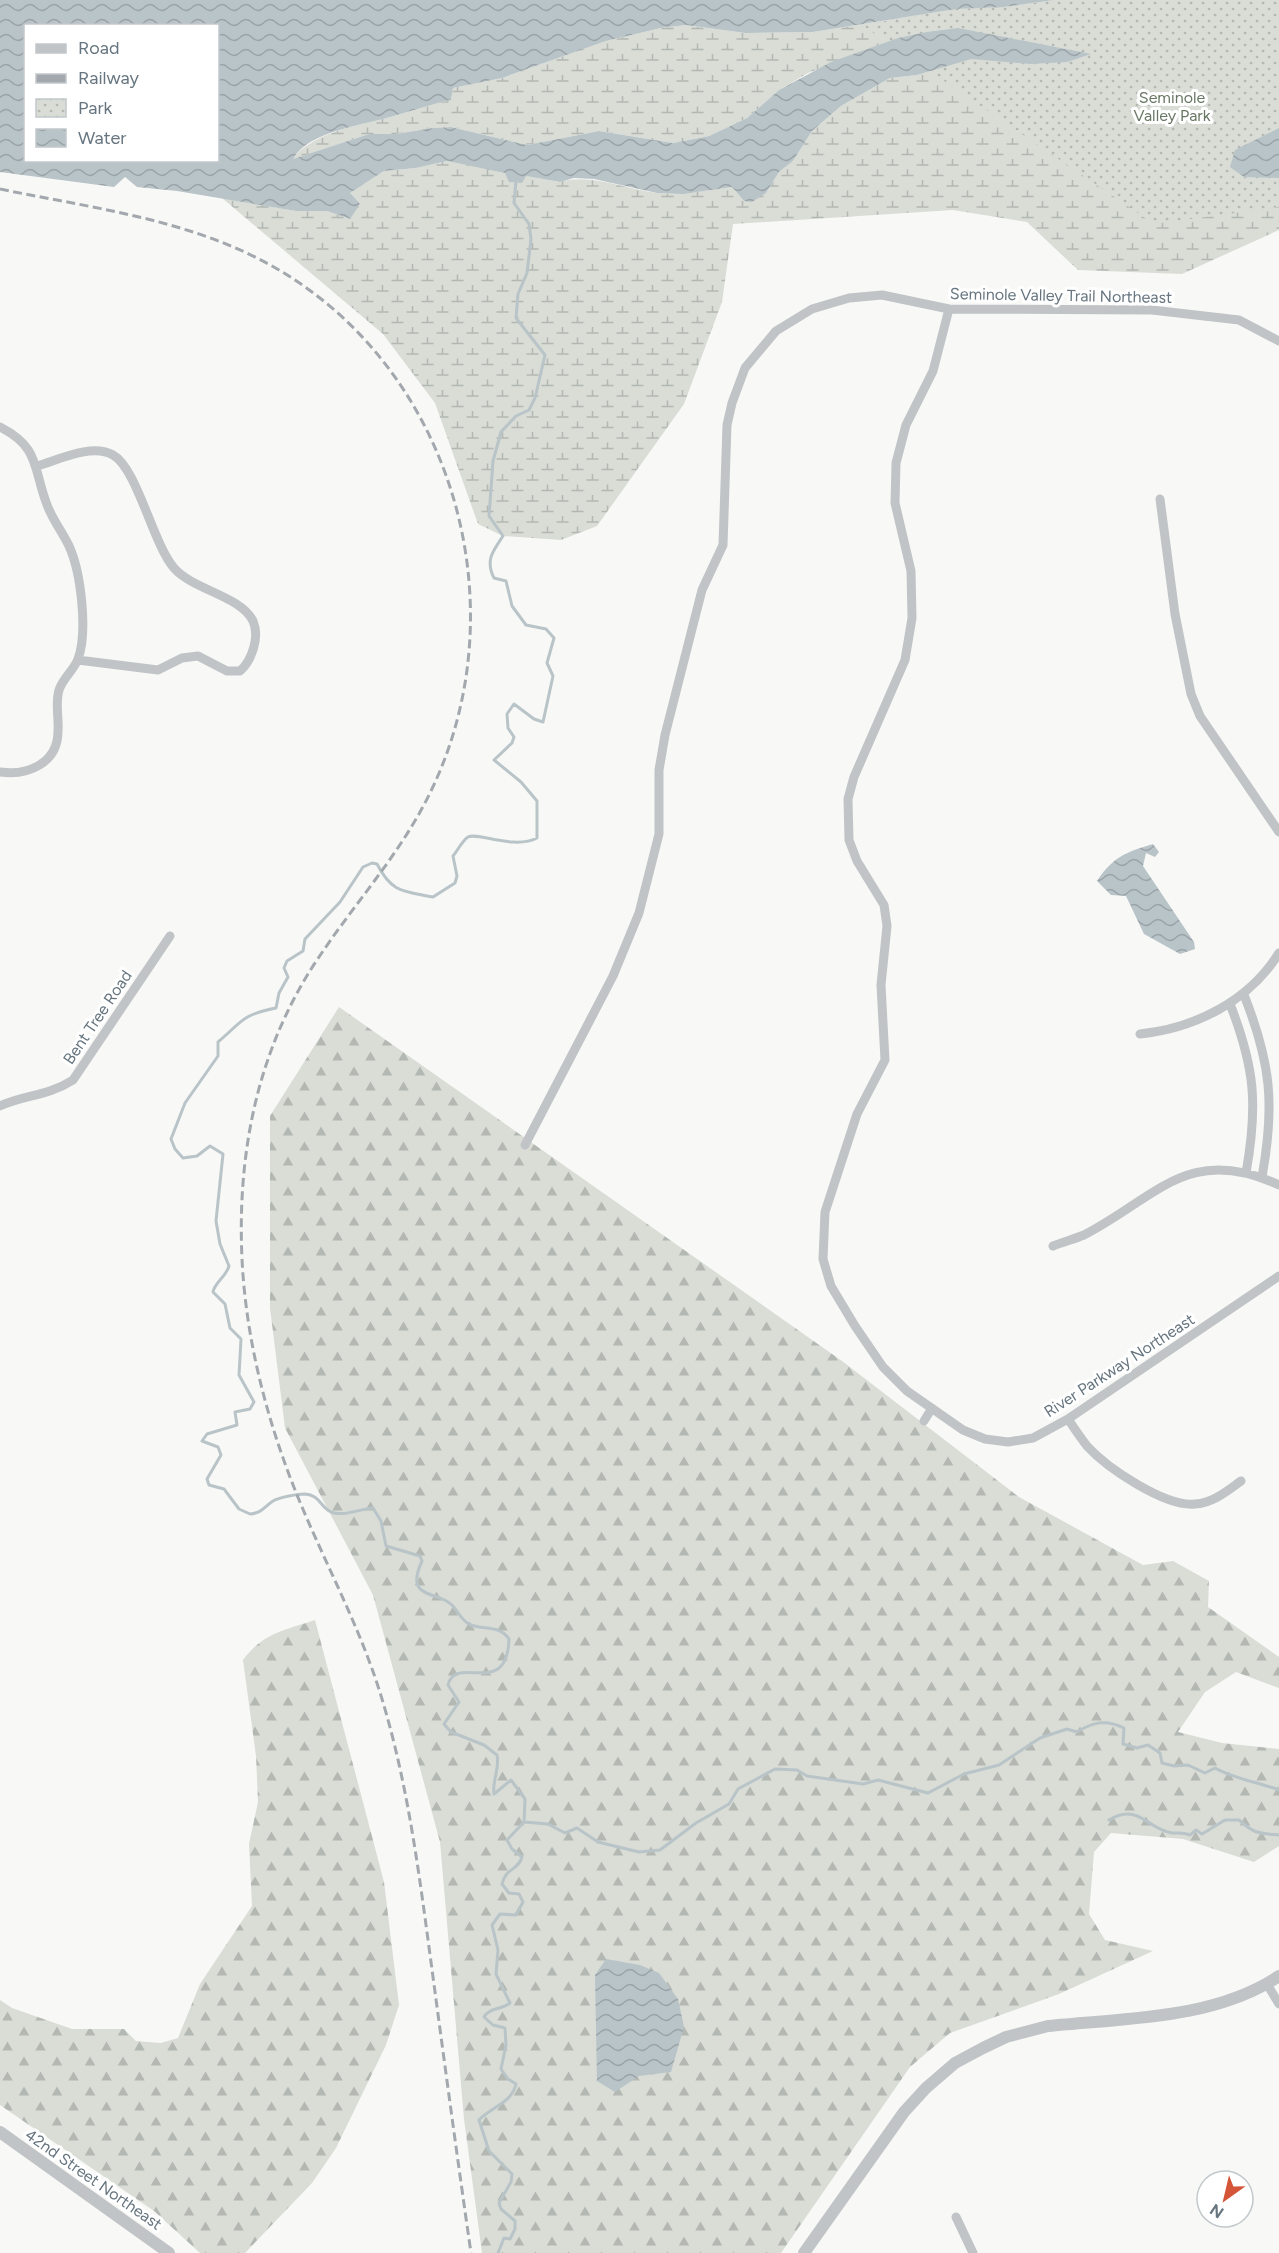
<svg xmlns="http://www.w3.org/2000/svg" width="1279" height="2253" font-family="Figtree,sans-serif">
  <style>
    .forest { fill: url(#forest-firs) }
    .wetland { fill: url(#wetland-marsh) }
    .park { fill: url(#park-dots) }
    .water { fill: url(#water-waves); fill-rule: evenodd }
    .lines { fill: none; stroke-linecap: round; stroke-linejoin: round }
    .stream { stroke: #b9c4c8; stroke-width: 3 }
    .minor { stroke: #c0c4c7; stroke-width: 9 }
    .tertiary { stroke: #c0c4c7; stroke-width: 12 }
    .rail { stroke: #a2a8ad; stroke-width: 3; stroke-dasharray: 9 4.5; stroke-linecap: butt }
    .labels { text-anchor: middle; stroke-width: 6; stroke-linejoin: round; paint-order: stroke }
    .park-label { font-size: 16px; fill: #687764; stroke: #fff }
    .street-label { font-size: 16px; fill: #66757f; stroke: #fff }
  </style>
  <defs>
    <pattern id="forest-firs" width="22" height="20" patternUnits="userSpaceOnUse" patternTransform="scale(1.5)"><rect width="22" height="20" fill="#d9ddd6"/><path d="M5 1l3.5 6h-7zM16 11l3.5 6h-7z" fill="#b4b8b3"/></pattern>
    <pattern id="wetland-marsh" width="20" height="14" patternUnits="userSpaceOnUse" patternTransform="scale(1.5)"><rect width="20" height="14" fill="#d9ddd6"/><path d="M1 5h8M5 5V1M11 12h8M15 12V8" fill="none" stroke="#b4b8b3"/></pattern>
    <pattern id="park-dots" width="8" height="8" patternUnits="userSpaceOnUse" patternTransform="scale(1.5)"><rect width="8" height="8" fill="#d9ddd6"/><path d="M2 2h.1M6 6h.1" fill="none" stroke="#b4b8b3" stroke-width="1.8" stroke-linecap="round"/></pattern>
    <pattern id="water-waves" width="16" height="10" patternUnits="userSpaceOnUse" patternTransform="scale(1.5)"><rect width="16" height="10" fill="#b9c4c8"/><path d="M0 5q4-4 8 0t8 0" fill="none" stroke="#9aa4a8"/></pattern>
  </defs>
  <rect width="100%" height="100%" fill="#f8f8f6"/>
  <path class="forest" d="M339,1007L842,1361L1019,1497L1143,1565L1173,1561L1209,1581L1208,1607L1279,1657V1688L1236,1672L1205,1692L1178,1732L1222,1743L1279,1749V1846L1254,1862L1183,1839L1111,1833L1094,1852L1089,1914L1105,1940L1153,1951L1059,1994L950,2033L910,2067L781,2253H482L464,2119L440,1842L373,1595L285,1428L270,1308V1116Z
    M315,1620L384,1882L399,2005L386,2045L336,2148L312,2183L245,2253H200L154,2211L0,2105V2000L12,2008L72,2029H124L136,2041L161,2043L178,2038L200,1984L252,1906L249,1844L258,1802L256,1756L243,1660C263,1633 285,1630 315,1620Z"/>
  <path class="wetland" d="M1054,0H1279V230L1182,274L1078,270L1027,222L953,210L733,224L722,302L684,404L597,526L561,540L503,536L478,524L435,403L383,334L222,198L296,211H327L350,219V193L384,171L416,168L447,161L559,182C592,173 624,189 657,193C682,195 707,190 732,187L744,201L766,193L779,172L793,161L812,131L841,106L890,78L917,75L971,59L898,38L808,73L779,90L747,118L709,136L673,143L599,131L527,145L451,127L432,128L396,134H369L291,160C317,129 361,126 397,115C415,110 432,104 451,100L453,88L502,78L606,41L661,28L686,25L745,33L813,32L956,9L1004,7Z"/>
  <path class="park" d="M1054,0H1279V207L1154,224L862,25L956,9L1004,7Z"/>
  <path class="water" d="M0,0H1054L1004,7L956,9L813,32L745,33L686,25L661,28L606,41L502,78L453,88L451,100C432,104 415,110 397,115C367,125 309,130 293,159L369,134H396L432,128L451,127L527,145L599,131L673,143L709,136L747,118L779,90L831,62L898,38L927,32L958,28L1091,54L1067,62L1030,64L971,59L917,75L890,78L841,106L812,131L793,161L779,172L766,193L752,202L744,201L732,187L683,194L657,193L594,179L574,178L560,182L526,176L522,183L509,182L505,173L447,161L416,168L384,171L350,193L360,204L350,219L327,211H296L177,191L137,187L125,177L114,187L0,172ZM26,26H218V160H26Z
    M1279,128V178L1244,177L1230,167L1235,150Z
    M1153,844L1159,852L1155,857L1146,853L1143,866L1194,942L1195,949L1180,954L1144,934L1126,896L1111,895L1097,881C1113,857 1126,852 1153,844Z
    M606,1959L640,1965L659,1973L678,1999L684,2027L671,2072L639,2076L615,2092L597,2081L595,1975Z"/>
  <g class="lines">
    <path class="stream" d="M1109,1820C1139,1802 1148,1830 1172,1833C1179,1833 1183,1832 1190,1835L1196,1830L1202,1834L1225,1820H1239C1255,1834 1257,1833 1279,1835
      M524,1822L548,1824L565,1833L577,1828L598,1842L639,1852L660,1850L696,1823L729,1804L738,1789L775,1769L797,1770L807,1776L863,1784L878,1780L928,1793L964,1774L999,1765L1040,1738L1067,1729L1077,1732C1093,1722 1106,1719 1124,1728L1123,1744L1137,1748L1148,1745L1160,1753L1162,1763L1174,1766L1188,1765L1205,1773L1215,1768C1234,1779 1258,1782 1279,1790
      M498,2253L504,2238L510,2239L515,2229V2221L501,2209L499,2203L511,2182L512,2174L489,2151L479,2120C491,2107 512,2103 516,2084L508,2079L501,2069L506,2045L505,2028L493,2025L484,2017C490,2007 502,2010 510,2003L496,1974L498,1950L492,1925L500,1914L516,1915L523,1902L519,1894L509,1893L502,1884C506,1867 518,1871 522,1857L512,1849L507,1840L524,1822L525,1799L511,1780L494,1794C492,1780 500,1769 497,1755L484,1745L451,1732L444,1724L459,1702L448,1685C456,1653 507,1700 509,1639C500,1625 484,1630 471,1625C461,1621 459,1612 452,1605C436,1590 404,1600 422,1561L420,1556L386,1546L381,1521L373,1508C360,1509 343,1517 331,1512C320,1507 320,1495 305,1494C298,1494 280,1497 273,1501C264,1507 262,1513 250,1514L239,1509L224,1489L209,1485L207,1479L221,1455L218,1447L202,1441L207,1434L237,1425L235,1412L250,1409L254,1402L239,1375L241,1339L230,1328L225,1304L213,1292C215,1282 226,1277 229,1266L220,1244L216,1221L223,1154L210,1146L197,1156L183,1158L175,1149L171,1139L185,1103L218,1056V1042C243,1021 241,1015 276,1008L279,993L288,977L284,968L287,961L303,951L305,939L340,902L363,867L372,863L377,864C392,893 403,891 433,897L455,883L457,876L453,856C458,850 462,841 468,837C478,832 514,850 537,838V801L521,782L494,760L512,743L514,737L508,728L507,714L514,704L534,719L543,722L553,676L547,663L554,638L546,629L526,625L512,606L506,581L494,578C485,560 493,551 503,536L489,516L493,461L501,432L516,416L529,410L535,398L545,355L516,318L518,294L527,273L531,239L529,224L514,203L516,181"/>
    <path class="minor" d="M949,309L933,371L906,425L896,463L895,503L911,571L912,618L905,660L854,777L848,799L849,840L857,861L884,905L887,926L881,985L885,1060L857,1114L825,1212L823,1259L831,1286L855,1326L883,1367L907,1391L963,1430L985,1439L1008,1442L1033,1438L1068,1419L1279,1276
      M0,427C39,447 33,466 46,502C51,518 62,531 69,546C81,572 88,632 78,659C74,670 63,678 59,690C55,704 59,717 58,731C58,763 28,776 0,772
      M37,466C58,460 92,443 113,455C137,468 153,544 174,568C193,590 241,596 253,621C260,637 252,660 240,671H227L198,656L182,658L158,670L78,660
      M1160,499L1175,614L1191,694L1200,716L1279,832
      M1244,995C1271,1063 1275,1105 1262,1177
      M1230,1004C1255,1068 1258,1105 1246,1173
      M1140,1034C1196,1028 1249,1001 1279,953
      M0,1106C27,1094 46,1097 73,1080L170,936
      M525,1145L613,976L639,913L659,834V770L665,735L702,590L723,545L727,425L732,403L745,368L776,331L812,309L849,298L882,295L949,309L1152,310L1239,320L1279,341
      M1053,1246C1063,1242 1074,1239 1084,1235C1156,1198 1188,1143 1279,1185
      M1068,1419C1074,1428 1080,1437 1087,1446C1107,1468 1165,1507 1195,1504C1213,1503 1227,1491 1241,1481
      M924,1421L932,1408
      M1267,1984L1279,2004
      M956,2217L973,2253"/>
    <path class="tertiary" d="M0,2132L169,2253
      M804,2253L904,2112L926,2088L955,2063L983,2048L1006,2037L1048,2026C1123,2018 1213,2020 1279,1976"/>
    <path class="rail" d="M0,189C87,207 179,218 259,259C451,357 524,604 429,795C400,854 355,903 319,957C258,1047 237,1151 242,1259C246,1343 269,1429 302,1507C329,1571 362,1632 382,1699C408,1785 419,1873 431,1962C444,2059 457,2156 471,2253"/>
  </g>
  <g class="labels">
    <g class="park-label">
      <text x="1172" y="103">Seminole<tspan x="1172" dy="18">Valley Park</tspan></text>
    </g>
    <g class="street-label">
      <text transform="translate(1061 295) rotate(1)" y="6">Seminole Valley Trail Northeast</text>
      <text transform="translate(97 1017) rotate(-56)" y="6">Bent Tree Road</text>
      <text transform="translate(1119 1365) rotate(-33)" y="6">River Parkway Northeast</text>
      <text transform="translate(94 2179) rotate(35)" y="6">42nd Street Northeast</text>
    </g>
  </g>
  <rect x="24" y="24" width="195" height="138" fill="#ffffff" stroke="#c2c8cc" stroke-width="1.5"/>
  <rect x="36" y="44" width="30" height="9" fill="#c0c4c7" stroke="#c2c8cc" stroke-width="1.5"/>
  <text x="78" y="54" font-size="18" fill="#66757f">Road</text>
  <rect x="36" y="74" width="30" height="9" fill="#a2a8ad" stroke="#c2c8cc" stroke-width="1.5"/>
  <text x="78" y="84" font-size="18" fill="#66757f">Railway</text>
  <rect x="36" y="99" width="30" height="18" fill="url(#park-dots)" stroke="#c2c8cc" stroke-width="1.5"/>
  <text x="78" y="114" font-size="18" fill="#66757f">Park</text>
  <rect x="36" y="129" width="30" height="18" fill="url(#water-waves)" stroke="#c2c8cc" stroke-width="1.5"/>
  <text x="78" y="144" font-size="18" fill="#66757f">Water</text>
  <g transform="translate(1225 2199) rotate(214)"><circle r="28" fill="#ffffff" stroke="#c2c8cc" stroke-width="1.5"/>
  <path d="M0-4.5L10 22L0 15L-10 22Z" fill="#d55539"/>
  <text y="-9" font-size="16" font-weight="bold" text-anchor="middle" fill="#66757f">N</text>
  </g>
</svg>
